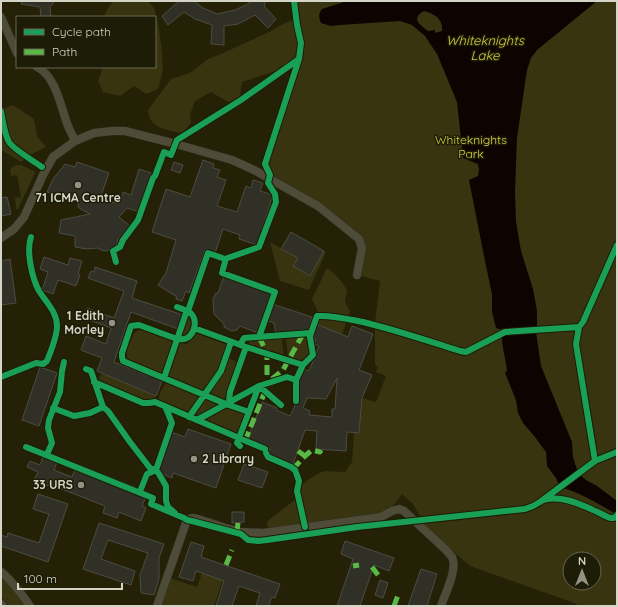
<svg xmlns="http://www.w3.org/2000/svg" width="618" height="607" font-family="Quicksand,sans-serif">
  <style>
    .built { fill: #242106; fill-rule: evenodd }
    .green { fill: #37340f; fill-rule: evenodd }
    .water { fill: #0d0401; fill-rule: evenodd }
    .building { fill: #313026; stroke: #4d4c42; fill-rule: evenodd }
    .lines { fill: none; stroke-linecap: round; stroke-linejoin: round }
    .minor-casing { stroke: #323126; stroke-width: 9 }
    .minor { stroke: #4e4c38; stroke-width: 8 }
    .quiet { stroke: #58b947; stroke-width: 5; stroke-dasharray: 10 5; stroke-linecap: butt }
    .cycleway-casing { stroke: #1d1c06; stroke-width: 8 }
    .cycleway { stroke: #1a9f57; stroke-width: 6 }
    .poi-dot { fill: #939285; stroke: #1d1c06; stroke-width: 1.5 }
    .labels { text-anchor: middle; stroke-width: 3; stroke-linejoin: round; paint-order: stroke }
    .park-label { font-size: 12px; fill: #d7cd47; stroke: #1d1c06 }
    .poi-label { font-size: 12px; font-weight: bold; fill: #d5d5c7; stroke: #1d1c06; text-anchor: end }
    .water-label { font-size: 13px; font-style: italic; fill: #d1c63f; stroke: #1d1c06 }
  </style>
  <rect width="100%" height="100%" fill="#18170b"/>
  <path class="built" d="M1,1H617V606H9L1,597ZM17,17H155V67H17ZM570,559H594V583H570Z"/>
  <path class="green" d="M113,1H148L154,8L159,29L162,53L163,70L158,89L146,94L134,86L120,96L103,92L98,81L103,67H155V17H106L105,13Z
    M294,1H617V606H576L577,604L470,566L432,533L425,524L412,503L402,494C395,505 391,509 379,513L269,528L267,525V522L270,519L296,499L299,488L306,481L321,472L326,471L345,472L352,462L354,433H359L362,398L376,402L386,376L376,372L378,367L375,365V322L380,281L357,275L359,239L270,175L265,164L299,59L276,71L242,82L240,97L230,103L211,92L195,101L190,114L191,123L182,133C167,130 149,129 148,110L171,79L190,73L208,59L221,54L269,32L285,23L296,19ZM570,559H594V583H570Z
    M13,105L34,119L37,136L46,147L34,153L21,162L1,150V110Z
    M16,165H21L34,171L35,173L18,209H16L15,198L21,197L17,175L11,176L10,171L12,167Z
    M270,242L293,256L297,249L310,276L324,251L326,252L309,290L280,281Z
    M327,268C334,272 346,285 347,292C347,295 345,299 345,302L350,311L342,335L316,325L320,316L312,299Z
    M188,314L192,317C193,327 192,336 180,337Z
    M139,330H143L175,342L163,376L130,362C128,360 127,359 127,357C125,351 132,336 135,332Z
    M195,333L228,345L220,371L203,392L166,377L178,342L186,344L190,341Z
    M308,335L311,349L309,365L288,359L286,338Z
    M282,338L284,357L251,346L249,344V341Z
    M227,358L238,362L229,391L227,401L206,394L222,373Z
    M102,373L156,396L151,402H147L96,383Z
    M166,383L199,396L189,414L159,404L158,400L161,391Z
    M203,398L215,403L217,405L216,407L202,417L188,424L198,404Z
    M226,407L246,413L238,436L200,421Z
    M1,572L30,606H9L1,597Z
    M202,573L223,580L214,606H157L167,577L197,587Z"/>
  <path class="water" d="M347,1H597L537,50L531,58L527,70L517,138L515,192L516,222L521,251L533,289L537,311V326L534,328L499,329L496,328L492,312V294L489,280L483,251L469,180L478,176L479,170L478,164L463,158L457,102L437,54L425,36L412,25L400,21L340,25L331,26L321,23C319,18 318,14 322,9ZM424,11C435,14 443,19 442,31L435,33V30L428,31C419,25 411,18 424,11Z
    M519,332H536L541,366L572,442L573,457L578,473L586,480L597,486L617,501V513L616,514C597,503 581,493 560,487L556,478L547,466L546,452L535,437L523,423L518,413L516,400L505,373L507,371C506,359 502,349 502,337L506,333Z"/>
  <path class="building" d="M22,1H55L50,7L51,17H41L40,7L21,4Z
    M179,1H194L203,8L217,14L235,10L248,4L250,1H266L264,6L276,19L268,28L255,15L238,24L224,26V45L211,44L212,25L195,19L184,12L168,25L162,16Z
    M203,160L214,164L213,168L220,170L217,177L226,180L217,206L237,212L246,186L251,188L253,180L263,183L260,191L273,195L257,245L239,239L240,235L223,229L215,253L205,250L189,293L186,291L182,301L176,299L177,297L158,285L166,273L176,240L152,232L166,189L190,197Z
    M77,162L109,173L102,193L95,201L120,203L123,192L131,195L139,169L151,173L140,212L127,208L119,217L130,226L118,239L117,245L109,250L105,251L101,250L98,248L87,249L75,247V236L59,233L61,220L90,214L79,208L78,204V200L67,196L47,192L53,179L65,164L75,167Z
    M174,162L183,165L180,173L171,170Z
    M7,197L11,214L1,216V198Z
    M291,232L324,251L310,276L293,266L298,258L281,249Z
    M44,257L68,265L70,258L82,261L78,274L80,275L76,286L58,280L53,294L42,290L48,272L40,269Z
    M10,259L16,303L1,305V261Z
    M95,267L137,281L132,298L183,315L178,329L131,312L114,362L162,381L156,396L97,371L102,358L81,350L86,336L106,344L111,328L84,318L87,308L114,318L124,291L88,278L91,271L94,272Z
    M224,276L272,293L269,303L312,317L311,322L348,337L352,326L373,334L359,370L372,375L362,398L359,433L347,432L346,451L316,449L317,431L305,430L293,464L268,454L270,449L247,440L262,402L277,408L276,410L290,416L300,395L294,393L303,369L309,371L319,346L314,344L316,339L311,337L313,332L276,334L274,323L263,319L258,333L240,326L237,330L232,331L224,327V324L214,314L213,299L216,293H218ZM337,378L335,409H332V417L309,415L310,411L303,408L307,398L326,399Z
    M40,367L57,373L39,426L22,420Z
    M188,429L231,444L216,488L173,473L172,478L158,472L171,432L185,437Z
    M45,451L59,457L54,470L72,477L77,464L148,492L142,506L146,508L141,521L119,512L117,518L103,513L105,506L49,484L48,486L34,480L38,472L27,467L30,461L40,465Z
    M244,464L268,472L262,488L238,480Z
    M38,494L68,504L48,562L1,546V535L7,537L8,533L39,543L49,514L33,509Z
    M232,512H244V522L232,523Z
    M99,523L164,544L159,558V579L154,595L141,593L140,575L148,553L108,540L101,559L135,571L131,585L83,569Z
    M345,541L394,558L389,571L374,565L360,606H337L353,559L341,554Z
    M191,542L204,546L201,557L280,584L275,598L272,597L268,606H256L260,593L239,586L232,606H216L224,581L196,571L193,581L179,577Z
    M421,569L437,574L427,606H408Z
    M380,580L388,583L383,598L375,595Z"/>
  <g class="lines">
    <g class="minor-casing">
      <path id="minor" d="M1,17L17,53
        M37,67C56,76 61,108 68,126C70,131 73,136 75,141
        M1,238L14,229L24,217L43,175L53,157L75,141L94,133L112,131H125L176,144L232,160L254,170L318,206L359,239L362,248L357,275
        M1,572C12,580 22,595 30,606
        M1,604L3,606
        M157,606L187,520L192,518L198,519L226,528L241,532L263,533L381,517L392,511L399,509L404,511L446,550C448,552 450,555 452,557C458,569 445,594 441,606"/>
    </g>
    <use href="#minor" class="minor"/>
    <path class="quiet" d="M259,337L267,353V383
      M272,379L283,370L303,334
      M245,441L266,389
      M298,451L305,456
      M293,469L305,456L312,450L320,452L321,450
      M237,531L238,523
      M226,565L232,550
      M353,566L359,565
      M372,567L378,575
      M394,606L398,595"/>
    <g class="cycleway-casing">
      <path id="cycleway" d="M1,111C3,121 4,133 9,142C14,150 34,161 42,167
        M225,259V262L222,273L275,292L259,337
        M116,262L113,251L120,247L123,240L138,220L153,178L155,176L164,152L171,155L177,140L241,100L299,59
        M177,307C182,309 190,310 193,316C197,323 194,334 187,338C184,340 181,339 177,339L139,325L131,326L122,353V357L123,361L226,404L249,412
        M188,311L208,253L225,259L259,247L276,202L275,194L268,183L270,175L265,164L299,59L301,43L297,25L294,1
        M194,328L246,347L303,365
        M240,345L244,338L311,333
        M86,369L91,371L103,407L108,411L130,442L150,468L156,470L159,474L166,486V501L168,507L175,513
        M1,377L36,363L43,364L47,361C51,351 57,337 57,326C57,312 46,302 39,291C32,278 26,251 31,237
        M164,378L187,310
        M94,382L143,403H149L155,402L265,449
        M296,401V380L303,365L313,355L310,337L311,333L317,316C333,315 348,319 363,322C396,330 428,341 460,351L466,352L505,332L579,327
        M229,402L230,392L246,347
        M53,408L74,416L90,413L103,407
        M189,417L221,371L231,342
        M197,420L259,386L287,377L296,380
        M240,446L237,443L259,386L281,405
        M26,447L153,498L151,504L184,518L187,520L192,521L241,534L248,540L258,541L267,540L357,527L525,509L533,506L540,502L595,461L617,452
        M48,452L52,443L48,428L49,420L60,392L62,371L64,362
        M266,453L268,457L291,467L295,470L299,481L297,491L305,527
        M595,461L576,344L579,327L583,322L617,245
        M141,489L147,474L156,470L172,423L165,406
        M544,500C559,495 578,503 593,510C599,512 604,516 610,518H614L617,515"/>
    </g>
    <use href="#cycleway" class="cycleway"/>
  </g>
  <g class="poi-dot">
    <circle cx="78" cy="185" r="4"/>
    <circle cx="112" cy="323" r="4"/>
    <circle cx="194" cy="459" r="4"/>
    <circle cx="81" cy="485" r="4"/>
  </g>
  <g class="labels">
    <g class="park-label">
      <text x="471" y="144">Whiteknights<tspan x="471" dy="14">Park</tspan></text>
    </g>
    <g class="poi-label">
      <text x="78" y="202" text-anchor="middle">71 ICMA Centre</text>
      <text x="104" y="320">1 Edith<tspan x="104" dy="14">Morley</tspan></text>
      <text x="202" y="463" text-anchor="start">2 Library</text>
      <text x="73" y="489">33 URS</text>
    </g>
    <g class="water-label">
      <text x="485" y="45">Whiteknights<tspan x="485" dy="15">Lake</tspan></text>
    </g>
  </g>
  <rect width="618" height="607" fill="none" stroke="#d5d5c7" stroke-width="4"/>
  <rect x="16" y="16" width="140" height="52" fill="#1d1c06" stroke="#676653"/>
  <rect x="24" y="29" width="20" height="6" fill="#1a9f57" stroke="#676653"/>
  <text x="52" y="36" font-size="12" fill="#d5d5c7">Cycle path</text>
  <rect x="24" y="49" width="20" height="6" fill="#58b947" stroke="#676653"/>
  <text x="52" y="56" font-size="12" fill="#d5d5c7">Path</text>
  <g transform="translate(582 571)"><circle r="19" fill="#1d1c06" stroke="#676653"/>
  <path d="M0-3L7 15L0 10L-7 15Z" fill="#939285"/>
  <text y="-6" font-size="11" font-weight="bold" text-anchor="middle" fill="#d5d5c7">N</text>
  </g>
  <path d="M18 583v6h104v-6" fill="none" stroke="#d5d5c7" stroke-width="2"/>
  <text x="24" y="583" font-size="12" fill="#d5d5c7" stroke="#1d1c06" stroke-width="3" paint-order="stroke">100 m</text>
</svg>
